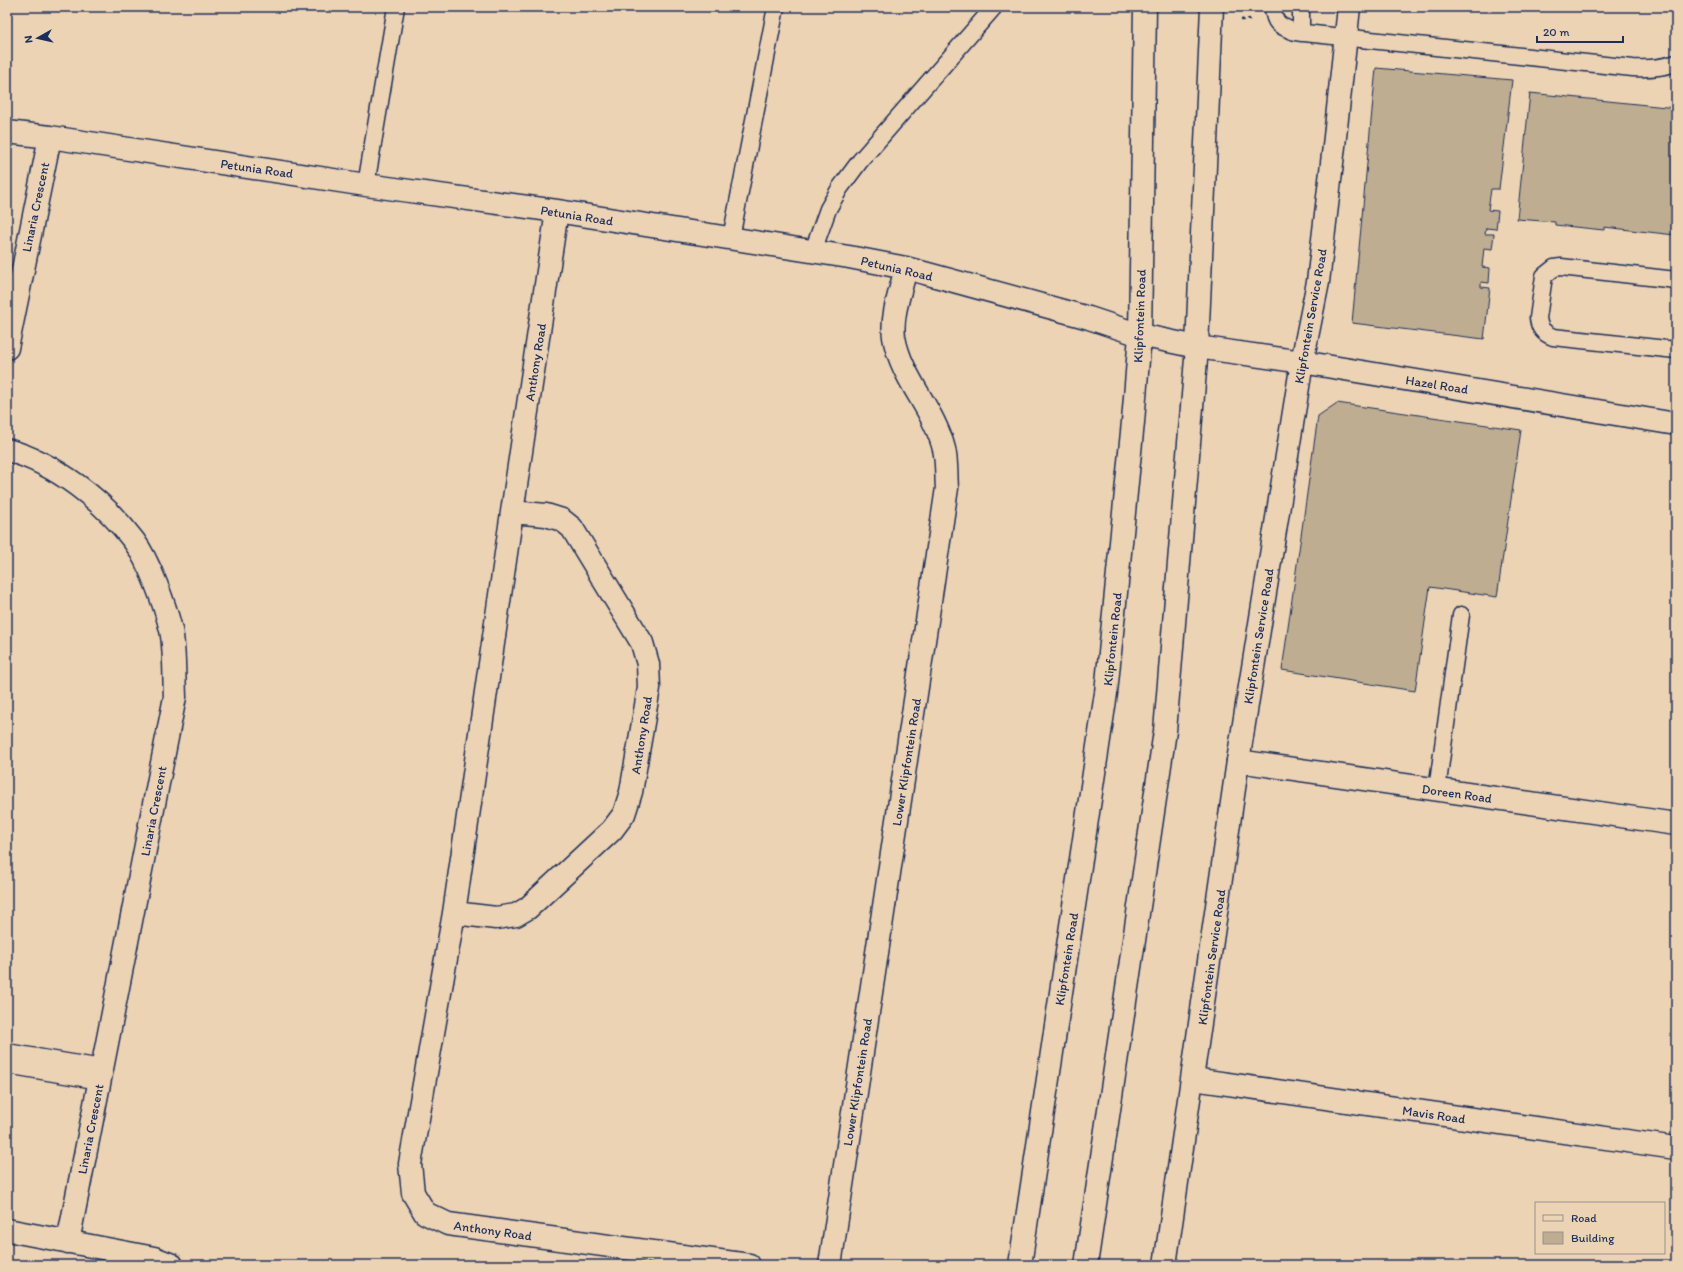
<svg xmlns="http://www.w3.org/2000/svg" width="1683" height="1272" font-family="Itim,sans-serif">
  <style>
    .building { fill: #bead90; stroke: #1b2f5e }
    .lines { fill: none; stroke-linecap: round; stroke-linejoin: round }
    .service-casing { stroke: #1b2f5e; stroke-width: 19 }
    .minor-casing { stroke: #1b2f5e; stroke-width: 25 }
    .tertiary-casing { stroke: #1b2f5e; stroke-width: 25 }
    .secondary-casing { stroke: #1b2f5e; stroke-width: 25 }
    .path { stroke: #1b2f5e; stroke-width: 2.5; stroke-dasharray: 3 3; stroke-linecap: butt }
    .service { stroke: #ecd3b3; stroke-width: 16 }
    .minor { stroke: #ecd3b3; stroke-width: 22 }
    .tertiary { stroke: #ecd3b3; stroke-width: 22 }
    .secondary { stroke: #ecd3b3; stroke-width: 22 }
    .labels { text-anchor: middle; stroke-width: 3.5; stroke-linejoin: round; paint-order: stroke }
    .street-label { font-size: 13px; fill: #1b2f5e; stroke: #ecd3b3 }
  </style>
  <rect width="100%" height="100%" fill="#ecd3b3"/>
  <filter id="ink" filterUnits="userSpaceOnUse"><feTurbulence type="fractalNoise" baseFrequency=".025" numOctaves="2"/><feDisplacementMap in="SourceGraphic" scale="8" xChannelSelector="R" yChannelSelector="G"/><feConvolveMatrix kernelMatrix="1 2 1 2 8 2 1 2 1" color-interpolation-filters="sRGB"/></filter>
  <g filter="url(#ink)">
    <path class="building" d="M1376,68L1512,80L1499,189H1491L1488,210L1498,211L1496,229L1486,228L1485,234H1494L1492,249L1484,248L1482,267L1490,268L1489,283L1481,282V287L1490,288L1484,339L1352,323Z
      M1530,93L1676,108V229L1675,235L1604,227V230L1555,225V222L1517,219Z
      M1337,403L1521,430L1497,597L1430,587L1415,691L1282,670L1318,416Z"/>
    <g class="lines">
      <g class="service-casing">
        <path id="service" d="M1273,7C1274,25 1280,26 1295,32L1633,68C1649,69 1661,68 1676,63
          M1301,7V33
          M366,185L396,7
          M731,238L776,7
          M813,251L828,209L840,188L860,161L994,7
          M1676,280L1561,267L1554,268L1544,276L1538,318C1539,328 1543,333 1553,337L1676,350
          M1437,790L1461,615
          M7,1052L102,1068
          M7,1065L100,1081"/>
      </g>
      <g class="minor-casing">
        <path id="minor" d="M7,132L50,137L366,185L557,211L849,257L906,268L1089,318L1140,335
          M557,211L512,512L454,913L410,1164L413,1193L425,1213L448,1224L749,1265
          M7,348L50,137
          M1302,362L1318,282L1334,146L1349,7
          M7,450C55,463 104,501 134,541C149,561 165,605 171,630C175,649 174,678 175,697L68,1242
          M1238,761L1676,824
          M454,913L496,918L516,915L528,908L612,830L624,814L631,792L649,688L648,664L642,643L572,528L562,520L546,515L512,512
          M1193,1079L1676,1148
          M7,1230L154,1258L172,1265
          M830,1265L947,488C946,476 947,461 944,449C934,409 901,378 894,337C891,315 901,290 906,268"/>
      </g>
      <g class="tertiary-casing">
        <path id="tertiary" d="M1140,335L1197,347L1302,362L1676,424
          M1165,1265L1238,761L1302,362"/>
      </g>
      <g class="secondary-casing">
        <path id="secondary" d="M1020,1265L1106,693L1133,422L1140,335L1145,7
          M1086,1265L1165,731L1197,347L1212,7"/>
      </g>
      <path class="path" d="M1241,20L1251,19"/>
      <use href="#service" class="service"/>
      <use href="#minor" class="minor"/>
      <use href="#tertiary" class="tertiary"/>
      <use href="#secondary" class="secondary"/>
    </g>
  </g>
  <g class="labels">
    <g class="street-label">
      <text transform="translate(257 168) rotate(8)" y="5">Petunia Road</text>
      <text transform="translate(35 207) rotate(-78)" y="5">Linaria Crescent</text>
      <text transform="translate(577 215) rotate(9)" y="5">Petunia Road</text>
      <text transform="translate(897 268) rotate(13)" y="5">Petunia Road</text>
      <text transform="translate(1139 316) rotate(-88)" y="5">Klipfontein Road</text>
      <text transform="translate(1310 316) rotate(-80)" y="5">Klipfontein Service Road</text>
      <text transform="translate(535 362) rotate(-81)" y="5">Anthony Road</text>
      <text transform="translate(1437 384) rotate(9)" y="5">Hazel Road</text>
      <text transform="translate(1258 636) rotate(-81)" y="5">Klipfontein Service Road</text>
      <text transform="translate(1112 639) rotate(-84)" y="5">Klipfontein Road</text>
      <text transform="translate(641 735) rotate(-81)" y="5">Anthony Road</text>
      <text transform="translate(906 762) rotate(-81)" y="5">Lower Klipfontein Road</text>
      <text transform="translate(1457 793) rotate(8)" y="5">Doreen Road</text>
      <text transform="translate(153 811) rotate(-79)" y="5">Linaria Crescent</text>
      <text transform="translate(1211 957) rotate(-82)" y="5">Klipfontein Service Road</text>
      <text transform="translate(1066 959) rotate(-81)" y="5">Klipfontein Road</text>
      <text transform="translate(857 1082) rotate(-81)" y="5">Lower Klipfontein Road</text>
      <text transform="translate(1434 1114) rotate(8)" y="5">Mavis Road</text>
      <text transform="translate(90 1129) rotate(-79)" y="5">Linaria Crescent</text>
      <text transform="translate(493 1230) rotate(8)" y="5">Anthony Road</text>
    </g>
  </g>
  <rect width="1683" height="1272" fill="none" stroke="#ecd3b3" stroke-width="24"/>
  <rect x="12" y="12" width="1659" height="1248" fill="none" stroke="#1b2f5e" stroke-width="1.5" filter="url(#ink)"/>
  <rect x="1535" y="1202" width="130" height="52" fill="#ecd3b3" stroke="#989191"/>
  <rect x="1543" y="1215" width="20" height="6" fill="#ecd3b3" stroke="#989191"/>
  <text x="1571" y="1222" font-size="12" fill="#1b2f5e">Road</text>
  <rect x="1543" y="1232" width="20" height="12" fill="#bead90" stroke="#989191"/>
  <text x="1571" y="1242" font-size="12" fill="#1b2f5e">Building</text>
  <g transform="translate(38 38) rotate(262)" stroke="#ecd3b3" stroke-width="3" paint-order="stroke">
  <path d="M0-3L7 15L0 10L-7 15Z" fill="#1b2f5e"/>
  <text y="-6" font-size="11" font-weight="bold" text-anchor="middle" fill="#1b2f5e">N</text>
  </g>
  <path d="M1537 36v6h86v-6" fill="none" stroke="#1b2f5e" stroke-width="2"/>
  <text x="1543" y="36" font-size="12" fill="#1b2f5e" stroke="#ecd3b3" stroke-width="3" paint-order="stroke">20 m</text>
</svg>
